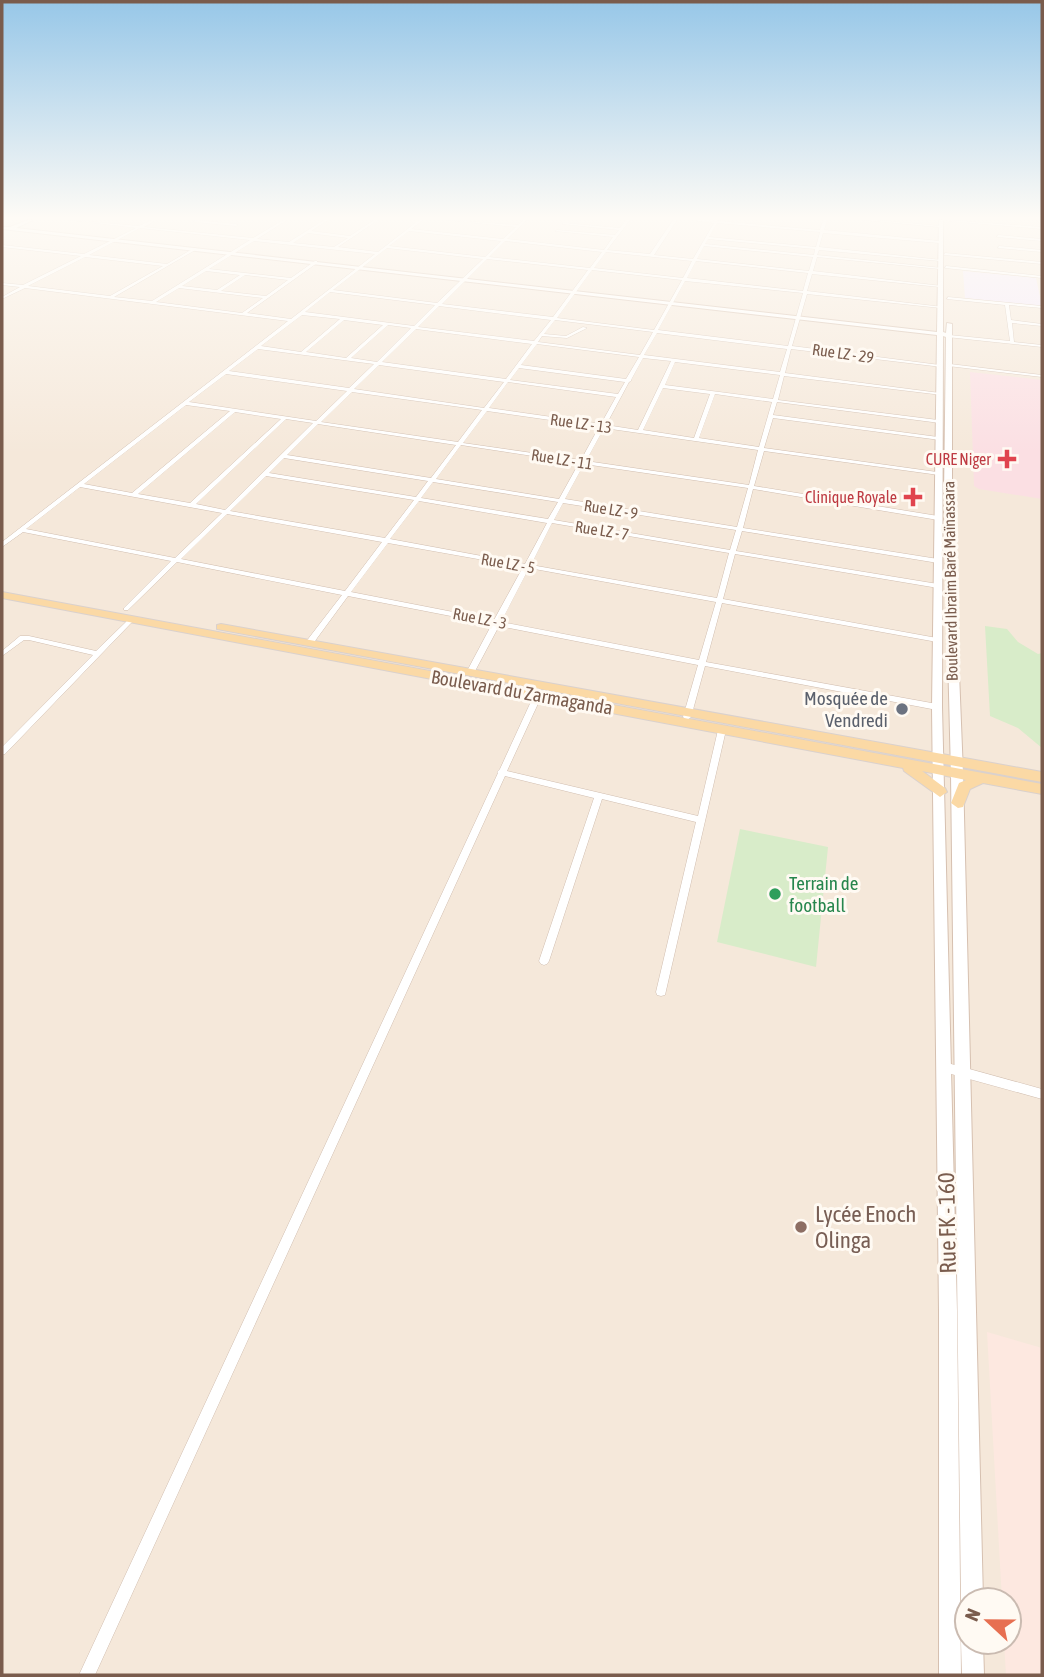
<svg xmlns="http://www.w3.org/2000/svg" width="1044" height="1677" font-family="'Asap Condensed',sans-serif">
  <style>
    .residential { fill: #f5e8da; fill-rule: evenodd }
    .commercial { fill: #fde8e0 }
    .education { fill: #f3e8fa }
    .medical { fill: #fbdfe3 }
    .green { fill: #d8ecc9 }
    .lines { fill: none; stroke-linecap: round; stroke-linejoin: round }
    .street-casing { stroke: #d1beb0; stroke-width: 1 }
    .secondary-casing { stroke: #d6c0b0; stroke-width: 2 }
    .primary-casing { stroke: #dad1cd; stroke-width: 2 }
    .street { fill: #fff; fill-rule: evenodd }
    .secondary { fill: #fff; fill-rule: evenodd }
    .primary { fill: #fbd9a5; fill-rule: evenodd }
    .health-dot { fill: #e0444e; stroke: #fffaf3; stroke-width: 2.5 }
    .worship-dot { fill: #6b7280; stroke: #fffaf3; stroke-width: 2.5 }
    .leisure-dot { fill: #2e9e5b; stroke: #fffaf3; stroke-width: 2.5 }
    .education-dot { fill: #8d6e63; stroke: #fffaf3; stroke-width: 2.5 }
    .labels { text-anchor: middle; stroke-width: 6; stroke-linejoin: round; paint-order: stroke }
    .far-street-label { font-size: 16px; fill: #7a5c4d; stroke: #fffaf3 }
    .far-health-label { font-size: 16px; fill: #be3a42; stroke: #fffaf3; text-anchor: end }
    .street-label { font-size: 19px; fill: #7a5c4d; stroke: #fffaf3 }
    .worship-label { font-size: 19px; fill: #5b616d; stroke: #fffaf3; text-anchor: end }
    .leisure-label { font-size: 19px; fill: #27864d; stroke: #fffaf3; text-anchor: start }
    .near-education-label { font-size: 23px; fill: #785e54; stroke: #fffaf3; text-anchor: start }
    .near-street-label { font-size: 23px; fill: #7a5c4d; stroke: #fffaf3 }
  </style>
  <rect width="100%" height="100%" fill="#fdf6ec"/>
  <path class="residential" d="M2,220H1042V1675H2ZM967,1600H1009V1642H967Z"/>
  <path class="commercial" d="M987,1332L1042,1348V1675H1006L1004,1642H1009V1600H1002Z"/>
  <path class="education" d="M963,271L1036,278L1042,306L965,298Z"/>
  <path class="medical" d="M970,372L1042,380V499L979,489L974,486Z"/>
  <path class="green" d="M985,626L1007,629L1018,642L1038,654L1042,653V748L1018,728L990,716Z
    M740,829L828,847L816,967L717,942Z"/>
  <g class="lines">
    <g class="street-casing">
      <path id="street" d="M71,220L139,226L152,220H156L144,227L253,238L283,220H287L257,239L289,242L324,220H328L311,231L350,236L374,220H378L338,247L378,252L419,220H423L411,229L503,239L516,227L448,220L518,225L523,220H527L507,239L604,250L613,237L555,231L557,230L615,235L619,230L562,224L564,223L620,228L626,220H630L607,250L650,254L673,220H677L654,255L693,259L714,223L697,221L695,220H719L718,221L820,230L823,220H827L824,230L940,241L939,243L823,233L819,247L942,260L940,261L819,250L817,255L942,268L940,269L817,257L813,271L942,286L940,287L812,274L807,291L943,307L941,308L807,294L792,346L940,365H942V367L791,349L785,373L940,393L942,394V395L784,376L778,400L938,420L941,422L940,423L777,402L773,415L938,437L941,439L940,440L773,418L764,448L937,472L940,474L939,475L764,451L754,486L938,516L941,518L938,520L753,489L743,528L938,559L941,561L938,563L742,531L736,551L938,584L941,586L938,588L735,554L723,599L937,638L941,640L937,642L722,603L706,662L937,704L941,707L937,710L705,666L691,717L687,720L683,717L698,665L499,626L474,673L470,675L466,673L492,624L348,596L312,645H309L305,643L342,595L177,562L128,610H124V608L171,561L23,532L2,547V542L288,321L25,288L2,299V297L20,287L2,285V283L23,285L81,256L2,247V245L84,254L136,228ZM717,223L820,232L816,247L709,237ZM140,228L250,240L152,301L114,297L197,249L194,248L167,264L89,255ZM409,231L501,241L485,257L389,246ZM308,233L348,238L334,247L293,243ZM708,239L815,249L814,255L705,244ZM254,241L375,254L291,319L247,313L317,263V261H315L291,278L209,269ZM505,241L602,252L590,268L489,257ZM704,246L813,257L809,271L697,259ZM387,248L483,259L437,303L333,290ZM606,252L692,261L683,278L594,268ZM85,257L163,266L110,296L28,286ZM487,259L588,270L553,317L442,304ZM696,261L808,273L803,291L687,278ZM592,270L682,280L654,330L557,318ZM206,271L240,275L217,290L182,286ZM245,275L288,280L266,296L221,291ZM685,281L803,293L788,346L658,330ZM179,288L263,298L242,313L156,302ZM330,292L435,305L414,326L305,312ZM439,306L551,320L534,341L418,327ZM302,315L340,319L301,352L261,346ZM344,320L383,325L346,358L306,352ZM555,320L653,332L640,355L538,342L542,336L567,338L587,328L583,327L566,336L544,334ZM388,325L411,328L377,362L351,358ZM416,329L532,344L506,379L382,362ZM657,333L787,349L780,372L644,355ZM537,344L639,357L626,379L521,365ZM258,349L374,364L349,388L229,371ZM643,358L671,361L638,430L606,425L629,382L631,381V380ZM675,362L780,375L773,399L665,385ZM379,365L504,382L484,408L354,389ZM519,368L625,382L618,394L510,380ZM226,374L347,391L316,421L189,402ZM508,382L616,397L601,424L489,408ZM663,388L710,394L694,438L643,430ZM352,392L482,410L458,442L321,422ZM715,394L772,402L759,447L699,438ZM186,405L230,411L132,493L84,484ZM487,411L599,427L581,460L463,443ZM235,412L281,419L190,503L138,494ZM286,419L313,423L225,510L196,504ZM318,424L456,445L431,478L287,455ZM604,428L758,450L749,485L586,461ZM461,445L579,463L559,499L436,479ZM284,458L428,481L416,497L269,473ZM584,464L748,488L737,527L565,499ZM266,476L414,500L385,538L230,511ZM433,482L558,502L548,519L421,498ZM80,487L222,513L175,558L26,529ZM419,501L547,523L525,564L390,539ZM563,503L736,530L730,550L554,520ZM227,514L382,542L345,591L181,559ZM552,523L729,553L717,598L531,565ZM388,543L523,567L494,620L351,592ZM529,568L716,602L699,660L501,622Z
        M195,220L236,224L238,225L236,226L194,222Z
        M864,220H875L941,226L939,227Z
        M947,220L1042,227V229L949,221Z
        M998,235L1042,239V241L997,237Z
        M999,246L1042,250V252L998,248Z
        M945,253L1042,262V264L944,255Z
        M946,266L1042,276V278L945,268Z
        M948,297L1042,306V308L1009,305L1011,320L1042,324V326L1012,323L1014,342L1042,345V347L947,337L949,335L1010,341L1005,305L947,299Z
        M950,364L1042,375V377L948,366V365Z
        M132,617L135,619L134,620L5,754L2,755V747L93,655L29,640H24L2,656V651L20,636H29L96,651L130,618Z
        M538,692L542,695L507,771L698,816L718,730L722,727L726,730L665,995L661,996L657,995L656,992L696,822L602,799L549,961L547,964L544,965L541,964L539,961L594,798L505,776L95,1675H79L498,773L497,772L500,769L534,695Z
        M944,1062L1042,1089V1099L944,1072L940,1071L939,1067L940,1063Z"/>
    </g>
    <g class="secondary-casing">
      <path id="secondary" d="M28,220H33L16,228L937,332L939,220H943V332L946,333L947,323L952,324V495L963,774L983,1600H967V1609L964,1608L961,1600L951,774L944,495L946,337L943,336L942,707L957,1311L961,1675H939V1311L932,707L937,335L2,229V227H10Z
        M967,1633V1642H983L984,1675H962L961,1642L964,1634Z"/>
    </g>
    <g class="primary-casing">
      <path id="primary" d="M2,592L1042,784V794L983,783L970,789L963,807L958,808L951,803L959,783L966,780L922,771L945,788L947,792L940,797L904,771L903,768L2,598Z
        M221,624L1042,772V782L217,629V625Z"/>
    </g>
    <use href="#street" class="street"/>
    <use href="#secondary" class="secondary"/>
    <use href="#primary" class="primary"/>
  </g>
  <linearGradient id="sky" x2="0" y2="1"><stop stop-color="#97c7e8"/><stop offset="0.48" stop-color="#fefbf6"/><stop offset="1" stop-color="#fefbf6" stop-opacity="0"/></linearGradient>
  <rect width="1044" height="454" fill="url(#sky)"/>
  <g class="health-dot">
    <path d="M1003.5 448.5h7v7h7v7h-7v7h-7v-7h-7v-7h7z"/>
    <path d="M909.5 486.5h7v7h7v7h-7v7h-7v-7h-7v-7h7z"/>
  </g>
  <circle class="worship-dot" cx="902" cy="709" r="7"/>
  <circle class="leisure-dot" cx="775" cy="894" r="7"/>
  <circle class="education-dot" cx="801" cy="1227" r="7"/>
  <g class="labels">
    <g class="far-street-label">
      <text transform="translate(843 353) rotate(8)" y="6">Rue LZ - 29</text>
      <text transform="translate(581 423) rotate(8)" y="6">Rue LZ - 13</text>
      <text transform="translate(562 459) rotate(9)" y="6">Rue LZ - 11</text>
      <text transform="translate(611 509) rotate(9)" y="6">Rue LZ - 9</text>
      <text transform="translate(602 530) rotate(9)" y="6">Rue LZ - 7</text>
      <text transform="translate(508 563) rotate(10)" y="6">Rue LZ - 5</text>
      <text transform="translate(950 581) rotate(-91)" y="6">Boulevard Ibraim Baré Maïnassara</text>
      <text transform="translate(480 618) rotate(11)" y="6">Rue LZ - 3</text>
    </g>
    <g class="far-health-label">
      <text x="991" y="465">CURE Niger</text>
      <text x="897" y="503">Clinique Royale</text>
    </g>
    <g class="street-label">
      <text transform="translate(522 692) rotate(10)" y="7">Boulevard du Zarmaganda</text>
    </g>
    <g class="worship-label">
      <text x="888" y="705">Mosquée de<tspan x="888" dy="22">Vendredi</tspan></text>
    </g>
    <g class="leisure-label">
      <text x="789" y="890">Terrain de<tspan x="789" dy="22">football</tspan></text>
    </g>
    <g class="near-education-label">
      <text x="815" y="1222">Lycée Enoch<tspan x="815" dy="26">Olinga</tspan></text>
    </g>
    <g class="near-street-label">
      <text transform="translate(947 1223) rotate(-91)" y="8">Rue FK - 160</text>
    </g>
  </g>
  <rect width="1044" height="1677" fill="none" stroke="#7a5c4d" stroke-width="7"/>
  <g transform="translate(988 1621) rotate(292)"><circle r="33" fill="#fffaf3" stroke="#cabbb1" stroke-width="2"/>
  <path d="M0-5L12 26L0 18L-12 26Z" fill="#e76f51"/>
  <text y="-10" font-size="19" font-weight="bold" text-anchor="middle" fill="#7a5c4d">N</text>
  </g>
</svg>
